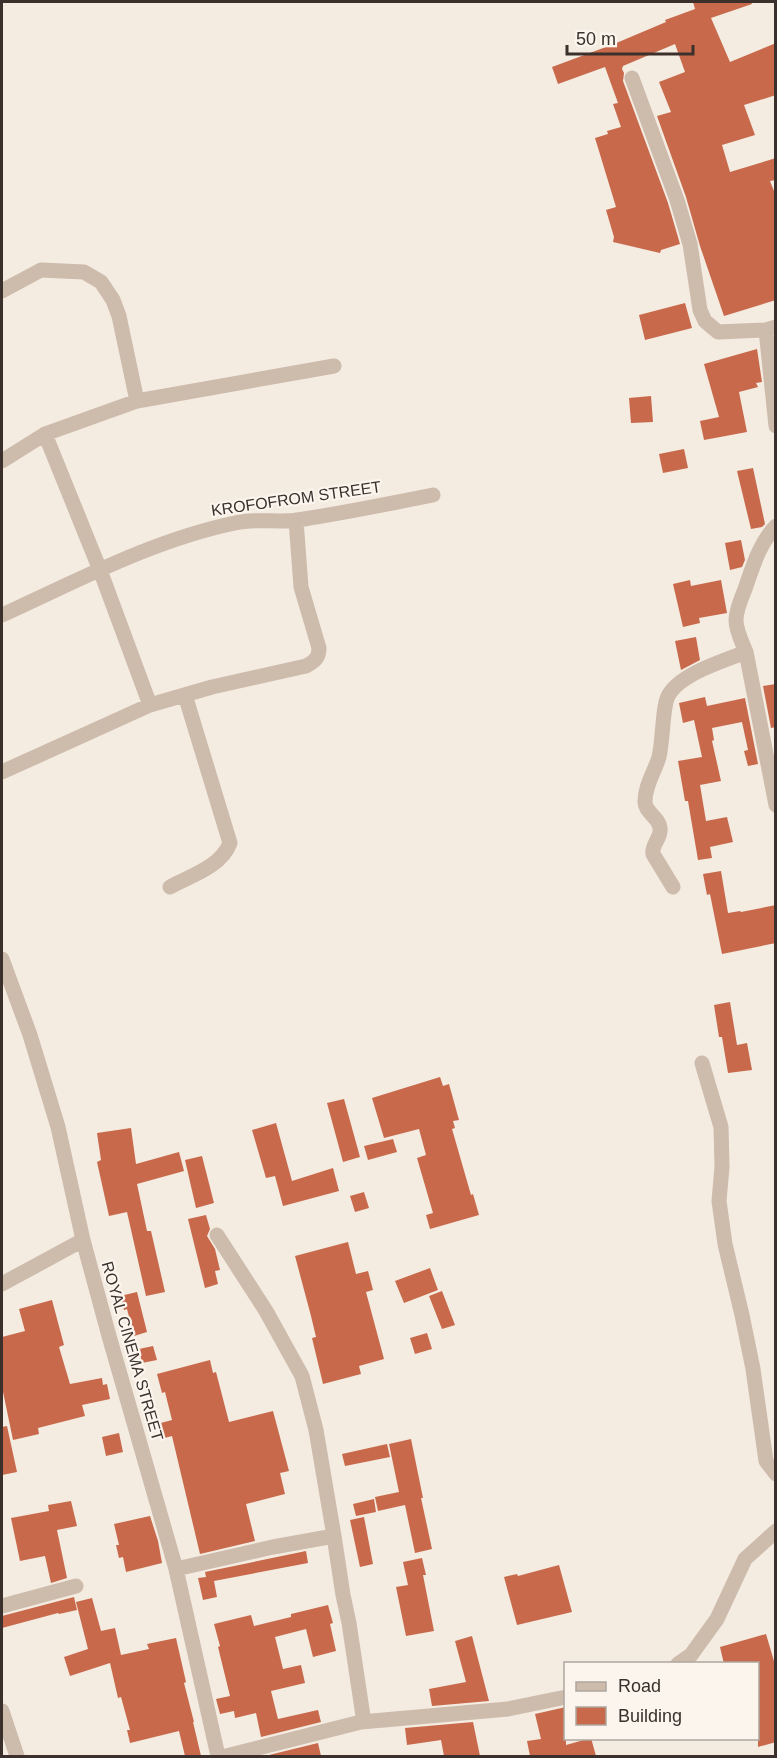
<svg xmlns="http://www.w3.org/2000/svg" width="777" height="1758" font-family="Helvetica,sans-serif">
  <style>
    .building { fill: #c8694b }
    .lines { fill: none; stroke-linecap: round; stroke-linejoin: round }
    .minor { stroke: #cdbbac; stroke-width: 15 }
    .labels { text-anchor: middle; stroke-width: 4.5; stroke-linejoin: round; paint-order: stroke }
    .street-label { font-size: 16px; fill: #3b302b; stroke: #fbf5ee }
  </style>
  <rect width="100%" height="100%" fill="#f4ebe1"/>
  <path class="building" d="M693,2H751L752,4L711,18L730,62L776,43V95L744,105L755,135L722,145L730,172L776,158V180L770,181L776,196V300L724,316L700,246L686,197L657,116L671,112L659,82L685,72L675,44L623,66L622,69L624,73L623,81L668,203L680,244L661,250L660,253L613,242L614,237L606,210L616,207L595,138L608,134L607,131L621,127L613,104L618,103L605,67L558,84L552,67L614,44L666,22L665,20L695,9Z
    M685,303L692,328L645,340L639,315Z
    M757,349L762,382L756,383L758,387L739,392L747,432L704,440L700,421L719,417L704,364Z
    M651,396L653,422L631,423L629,398Z
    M684,449L688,468L663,473L659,454Z
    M753,468L765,524L762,527L751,529L737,471Z
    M741,540L745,560L742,567L730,570L725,543Z
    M690,580L691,586L721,580L727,613L699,618L700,623L683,627L673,584Z
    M696,637L700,660L681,670L675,641Z
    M776,684V727L771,728L763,686Z
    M705,697L707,706L745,698L758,764L748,766L744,751L748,750L742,722L712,728L714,740L712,741L721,781L700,785L706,821L727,817L733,842L710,847L712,858L698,860L688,801H685L678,761L702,757L694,720L683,723L679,703Z
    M721,871L728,913L740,911L741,912L776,905V943L722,954L710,894L707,895L703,874Z
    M730,1002L737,1045L747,1043L752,1070L728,1073L722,1037H719L714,1005Z
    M440,1077L443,1086L449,1084L459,1120L453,1121L455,1128L452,1129L471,1195L473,1194L479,1215L430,1229L426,1215L433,1213L417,1158L426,1155L419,1129L384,1138L372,1098Z
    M344,1099L360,1157L343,1162L327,1103Z
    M276,1123L292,1181L333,1168L339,1191L283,1206L275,1176L266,1178L252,1130Z
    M131,1128L136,1164L179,1152L184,1171L137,1184L147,1231H151L165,1292L146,1296L127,1212L109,1216L97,1162L101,1160L97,1133Z
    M393,1139L397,1152L368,1160L364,1146Z
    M202,1156L214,1203L196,1208L185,1160Z
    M364,1192L369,1208L355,1212L350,1196Z
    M206,1215L210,1229L207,1236L215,1249L220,1270L215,1271L218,1284L205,1288L188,1219Z
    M348,1242L356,1274L368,1271L373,1290L366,1292L384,1359L359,1366L361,1374L323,1384L312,1338L316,1337L311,1316L295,1256Z
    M430,1268L438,1290L404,1303L395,1281Z
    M442,1291L455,1325L442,1329L429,1296Z
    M137,1292L147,1332L134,1336L127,1309L124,1310L120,1296Z
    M52,1300L64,1345L59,1347L70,1384L102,1378L103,1385L107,1384L110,1399L82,1405L85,1416L38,1428L39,1434L13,1440L2,1387V1337L25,1331L19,1309Z
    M427,1333L432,1349L415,1354L410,1338Z
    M153,1346L157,1360L142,1363L139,1349Z
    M210,1360L213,1373L216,1372L229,1422L273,1411L289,1471L280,1473L285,1494L246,1504L255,1541L200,1554L172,1436L161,1439L157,1424L172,1420L165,1392L162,1393L157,1374Z
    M7,1426L17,1472L2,1475V1427Z
    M119,1433L123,1452L106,1456L102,1437Z
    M411,1439L423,1498H421L432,1549L415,1553L405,1505L378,1511L375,1497L399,1492L389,1444Z
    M387,1444L390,1457L345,1466L342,1454Z
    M374,1499L376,1512L356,1516L353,1504Z
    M71,1501L77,1526L57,1530L67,1578L51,1583L45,1556L20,1561L11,1518L49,1511L48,1505Z
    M150,1516L158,1541L162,1563L126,1572L123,1557L119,1558L116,1545H119L114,1524Z
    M364,1517L373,1564L360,1567L350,1520Z
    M306,1551L308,1563L214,1581L217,1597L203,1600L198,1578L206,1577L205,1572Z
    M422,1558L426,1575H423L434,1631L406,1636L396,1587L408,1585L403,1562Z
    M559,1565L572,1612L517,1625L504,1577L517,1574L518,1576Z
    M74,1597L77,1610L59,1614L58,1613L2,1628V1616Z
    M92,1598L101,1631L115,1628L121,1655L149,1649L147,1644L176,1638L186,1682L184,1683L194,1722H193L201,1756H185L179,1731L130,1743L127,1730H130L121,1697L118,1698L110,1663L70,1676L64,1657L88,1649L76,1602Z
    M328,1605L333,1623L330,1624L336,1651L313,1657L306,1629L275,1637L283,1669L301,1665L305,1683L271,1691L278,1719L318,1710L321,1722L261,1737L256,1713L235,1718L234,1711L220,1714L216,1699L230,1696L218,1647L220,1646L214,1624L251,1615L254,1626L291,1617V1614Z
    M766,1634L776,1668V1742L758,1747V1664H724L720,1647Z
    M472,1636L489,1701L432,1706L429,1689L466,1682L455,1641Z
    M566,1707V1745L591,1738L596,1756H530L527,1741L541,1739L535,1714Z
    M473,1722L480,1756H444L441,1740L407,1745L405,1728Z
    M318,1743L321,1756H269V1755Z"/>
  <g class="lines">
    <path class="minor" d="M632,78L677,200L690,244L700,310L705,321L718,332L766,330L776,327
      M2,291L41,270L84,272L101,282L113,300L119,316L137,401
      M766,330L776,426
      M45,434L100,570L150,705
      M2,461L45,434L137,401L334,366
      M776,526C759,544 753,566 745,589C741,599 736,610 736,620C736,631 742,642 746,652L776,805
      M2,615C77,581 153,540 235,523C255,518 277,523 298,520C343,513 388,504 433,495
      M2,772L150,705L212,687L306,666C315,661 319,658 319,648L301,587L296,520
      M170,887C190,876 221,867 230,843L185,695
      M673,887L653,854C651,845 662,837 660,828C659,817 644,812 645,801C645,785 655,771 659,757C663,739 662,720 666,702C671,676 724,661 746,652
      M2,959L30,1035L58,1127L83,1240L109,1336L176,1569L218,1756
      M702,1063L721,1127L722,1167L719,1201L725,1244L742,1315L753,1369L766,1461L776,1474
      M217,1235L266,1311L302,1376L316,1430L334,1536
      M2,1284L83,1240
      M176,1569L273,1547L334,1536L343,1595L349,1623L363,1716L361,1722
      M2,1606L76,1586
      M678,1664L691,1655L717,1619L745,1559L776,1531
      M2,1711L17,1756
      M226,1756L361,1722L508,1709L566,1697"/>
  </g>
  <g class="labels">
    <g class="street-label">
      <text transform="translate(296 498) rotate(-8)" y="6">KROFOFROM STREET</text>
      <text transform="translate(133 1351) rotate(74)" y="6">ROYAL CINEMA STREET</text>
    </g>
  </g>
  <rect width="777" height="1758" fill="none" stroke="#3b302b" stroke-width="6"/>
  <rect x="564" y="1662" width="195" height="78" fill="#fbf5ee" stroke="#aea6a0" stroke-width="1.5"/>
  <rect x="576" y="1682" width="30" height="9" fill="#cdbbac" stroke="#aea6a0" stroke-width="1.5"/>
  <text x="618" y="1692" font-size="18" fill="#3b302b">Road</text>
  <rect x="576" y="1707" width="30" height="18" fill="#c8694b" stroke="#aea6a0" stroke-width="1.5"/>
  <text x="618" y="1722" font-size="18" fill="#3b302b">Building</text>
  <path d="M567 45v9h126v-9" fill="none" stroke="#3b302b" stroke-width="3"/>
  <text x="576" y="45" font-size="18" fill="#3b302b" stroke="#fbf5ee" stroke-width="4.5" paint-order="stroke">50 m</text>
</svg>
